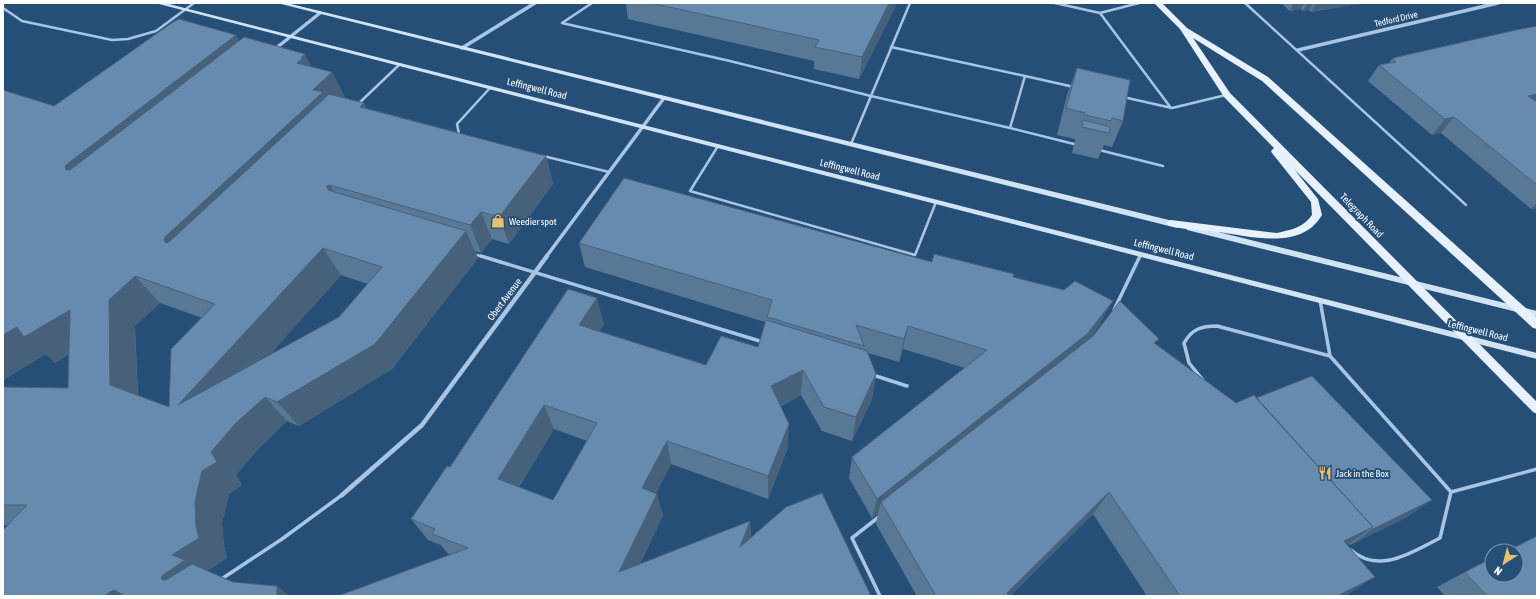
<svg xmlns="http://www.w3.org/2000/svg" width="1540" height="599" font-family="'Asap Condensed',sans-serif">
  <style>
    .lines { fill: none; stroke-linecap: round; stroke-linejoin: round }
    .lane-far1 { stroke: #a8c6e3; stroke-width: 2.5 }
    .lane { stroke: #a8c6e3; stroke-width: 3.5 }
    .street-far1 { stroke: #a8c6e3; stroke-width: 3.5 }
    .street { stroke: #a8c6e3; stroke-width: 4.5 }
    .secondary { fill: #d1e2f3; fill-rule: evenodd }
    .primary { fill: #e7f1fc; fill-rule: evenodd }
    .wall { fill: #597896; fill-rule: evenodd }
    .shaded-wall { fill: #48617a }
    .building { fill: #678bae; stroke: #48617a; fill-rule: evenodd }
    .labels { text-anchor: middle; stroke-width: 4; stroke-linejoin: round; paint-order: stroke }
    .far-street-label { font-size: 9px; fill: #fff; stroke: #264f78 }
    .street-label { font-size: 10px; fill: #fff; stroke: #264f78 }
    .poi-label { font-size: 10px; fill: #fff; stroke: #264f78; text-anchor: start }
  </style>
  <rect width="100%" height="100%" fill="#264f78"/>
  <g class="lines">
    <path class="lane-far1" d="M592,3L562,23L730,61L871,96L851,144
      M910,3L871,96L1010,128L1025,76L1074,87
      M1055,3L1100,13L1139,3
      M1245,3L1466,205
      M3,8L22,21L112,40L128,39L156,31L194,3
      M1100,13L1171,108
      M891,47L1025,76
      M1123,97L1172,108L1226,95
      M357,105L399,65
      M1010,128L1078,145
      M462,135L459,134L457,124L490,88
      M718,146L690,191L915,255L936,202
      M1099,150L1163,166
      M543,156L609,172
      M473,254L484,257
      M1139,257L1141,254"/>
    <path class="lane" d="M481,256L763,342
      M1320,300L1330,356L1451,492L1537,469
      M1114,310L1140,256
      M873,375L907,386
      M1203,380L1189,363L1184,343C1192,329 1201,326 1217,326L1330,356
      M880,516L852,538L880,596
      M1351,550C1379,575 1412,552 1440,538L1451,492
      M220,580L282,539L342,495"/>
    <path class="street-far1" d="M462,48L535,3
      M275,49L320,13
      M1298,50L1498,3
      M546,257L664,98"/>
    <path class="street" d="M342,495L422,425L547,256"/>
    <path class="secondary" d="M155,3H165L1537,353V359Z
      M277,3H287L1177,222L1181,225L1177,228Z
      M1190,225L1537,311V317L1187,230L1186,228L1187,226Z"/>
    <path class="primary" d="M1154,3H1162L1187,28L1268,77L1537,318V329L1533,328L1262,81L1193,38L1230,93L1537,402V414L1533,412L1294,169L1318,199L1322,215C1301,251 1251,236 1217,232C1201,230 1183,230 1168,225L1166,223L1168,221L1171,220L1277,233C1291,230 1304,227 1312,215L1311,202L1272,153L1271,151L1274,148L1224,97L1180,29Z"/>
  </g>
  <path class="wall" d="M626,3H897L859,79L814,69V61L628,19Z
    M1281,3H1362L1311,12L1309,10L1303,11L1301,9L1290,11Z
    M1537,26V208L1531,209L1441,133L1432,135L1368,81L1379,65L1389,63L1392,59Z
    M236,35L239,41L312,67L332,72L345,98L364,103L366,108L546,156L553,184L509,244L492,239L481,253L475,251L478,258L392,369L299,426L287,421L259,448L236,475L242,485L229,494L222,523L224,546L227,558L207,571L233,582L290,596H3L7,525H3V387L68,388L69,354L55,363L46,354L3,380V90L54,106ZM341,275L368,284L339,317L269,355ZM160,303L202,318L169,407L138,395L135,326Z
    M1077,68L1123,121L1112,147L1104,145L1098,159L1072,153L1075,141V139L1057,135L1067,95Z
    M579,243L932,262L1013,277L1100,324L1089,340L1156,344L1236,403L1256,398L1407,517L1350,545L1349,544L1347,545L1345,596H1147L1093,514L1010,596H917L876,524L878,513L872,518L849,478L852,457L965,368L903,349L899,362L868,353L876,374L872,399L852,441L822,431L801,395L781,406L788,447L768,499L671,464L656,493L663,515L640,564L750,521L751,538L871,596L448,554L441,545L428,540L411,519L450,467L604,324L599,331L706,365L758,347L765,322L585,267ZM554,429L587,441L553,500L519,487Z
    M1465,572L1537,596H1445L1437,587Z"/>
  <path class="shaded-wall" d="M889,3H897L859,79L862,57Z
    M1294,3H1304L1301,9L1290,11Z
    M1308,3H1313L1309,10L1303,11Z
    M1316,3H1362L1311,12Z
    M236,35L252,63L91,192L66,170L65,167L66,165Z
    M305,54L319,82L332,72L346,101L187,267L164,240L165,237L297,63L301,58Z
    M1537,94V107L1528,96Z
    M364,103L377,132L360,107Z
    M1454,117L1441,133L1432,135L1445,119Z
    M546,156L553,184L509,244L499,217Z
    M330,185L346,212L328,190L327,186Z
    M1537,203V208L1531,209Z
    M481,212L492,239L481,253L470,225Z
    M466,231L478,258L392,369L299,426L277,402Z
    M323,248L341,275L204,429L178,405Z
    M135,276L160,303L135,326L138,409L110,385L109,300Z
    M597,298L604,324L587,351L579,325Z
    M1113,301L1100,324L1076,357L881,502L878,513L872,518L877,499Z
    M70,310L98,336L55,363L46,354L3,380V335L17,327Z
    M908,326L903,349L899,362L904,339Z
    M803,370L801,395L771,410V386Z
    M876,374L872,399L852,441L856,417Z
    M265,397L287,421L259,448L236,475L242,485L229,494L222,523L224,546L227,558L203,573L163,580L161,578L172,555L196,526L195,501L202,471L211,452L235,424Z
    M544,405L554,429L510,501L498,479Z
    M789,424L788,447L768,499V476Z
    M667,441L671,464L648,510L642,488Z
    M1109,492L1093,514L1010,596H1005L1007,593Z
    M657,494L663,515L627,591L619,572Z
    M1432,500L1407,517L1350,545L1373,529Z
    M750,521L751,542L740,547Z
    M1373,527L1343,548L1344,541Z
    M1375,577L1345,596H1337Z
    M277,586L290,596H277Z
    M114,590L124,596H104Z"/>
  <path class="building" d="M651,3H889L862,57L815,47L819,40Z
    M179,19L236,35L66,165L65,167L66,170H70L244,37L305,54L301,58H303L297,63L332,72L313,90L323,92L165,237L164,240L166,243L169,242L329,94L364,103L360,107L546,156L499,217L481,212L470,225L330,185L327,186L328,190L466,231L375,344L277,402L265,397L235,424L211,452L217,462L202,471L195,501L196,526L199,538L172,555L185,560L163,575L161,578L163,580H166L192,564L233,582L277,586V596H125L114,590L104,596H3V530L27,505H3V387L68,388L70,310L24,337L17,327L3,335V90L54,106L173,22ZM323,248L382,267L339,317L178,405ZM135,276L215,304L171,349L169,407L110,385L109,300Z
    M1537,26V94L1528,96L1537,102V185L1454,117L1445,119L1379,65L1396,62L1392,59L1397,57L1516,30Z
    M1077,68L1130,80L1123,121L1112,118L1111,121L1085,115V113L1066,108Z
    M1083,120L1110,127L1109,133L1082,127Z
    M624,178L932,262L934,254L1014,274L1013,277L1064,290L1075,281L1113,301L1087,334L877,499L852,457L987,350L908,326L904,339L856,325L864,346L767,317L772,300L579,243Z
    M568,289L597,298L579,325L706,365L721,336L758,347L766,320L867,351L876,374L856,417L824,407L803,370L771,386L789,424L768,476L667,441L642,488L657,494L619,572L750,521L740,547L786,507L822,493L871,596H338L468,548L432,534L435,529L411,519L447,466L450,467ZM544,405L597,423L553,500L498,479Z
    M1120,301L1159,339L1154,343L1236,403L1254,395L1373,527L1344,541L1375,577L1337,596H1180L1109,492L1007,593L1009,596H936L881,502L1093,336Z
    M1312,376L1432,500L1373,529L1372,528L1373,527L1256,398Z
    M1537,536V596H1487L1465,572L1492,558V575H1516V551H1507Z"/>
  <defs>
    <g id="shop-bare" transform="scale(1.08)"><path d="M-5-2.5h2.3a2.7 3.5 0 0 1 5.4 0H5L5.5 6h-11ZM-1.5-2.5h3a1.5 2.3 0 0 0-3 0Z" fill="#ebbf6e" stroke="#264f78" stroke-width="2.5" paint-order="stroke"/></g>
    <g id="restaurant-bare" transform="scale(1.08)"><path d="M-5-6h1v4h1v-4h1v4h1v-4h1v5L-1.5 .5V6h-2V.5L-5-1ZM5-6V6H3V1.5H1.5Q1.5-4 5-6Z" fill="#ebbf6e" stroke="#264f78" stroke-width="2.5" paint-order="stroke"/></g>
  </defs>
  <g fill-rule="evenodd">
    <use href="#shop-bare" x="498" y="221"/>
    <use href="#restaurant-bare" x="1325" y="473"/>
  </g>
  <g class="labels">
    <g class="far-street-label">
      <text transform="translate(1396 19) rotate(-13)" y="3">Tedford Drive</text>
    </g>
    <g class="street-label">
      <text transform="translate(537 88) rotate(14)" y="4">Leffingwell Road</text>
      <text transform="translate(850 169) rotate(14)" y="4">Leffingwell Road</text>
      <text transform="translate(1362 215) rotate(46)" y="4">Telegraph Road</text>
      <text transform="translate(1164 249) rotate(14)" y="4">Leffingwell Road</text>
      <text transform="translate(504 299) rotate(-53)" y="4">Obert Avenue</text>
      <text transform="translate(1478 330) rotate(14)" y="4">Leffingwell Road</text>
    </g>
    <g class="poi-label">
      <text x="509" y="225">Weedier spot</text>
      <text x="1336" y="477">Jack in the Box</text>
    </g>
  </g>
  <rect width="1540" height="599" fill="none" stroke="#ffffff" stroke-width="8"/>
  <g transform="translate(1504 563) rotate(216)"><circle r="19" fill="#264f78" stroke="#7d95ae"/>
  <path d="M0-3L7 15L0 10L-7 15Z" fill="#ebbf6e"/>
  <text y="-6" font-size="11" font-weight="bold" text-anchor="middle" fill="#ffffff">N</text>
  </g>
</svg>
